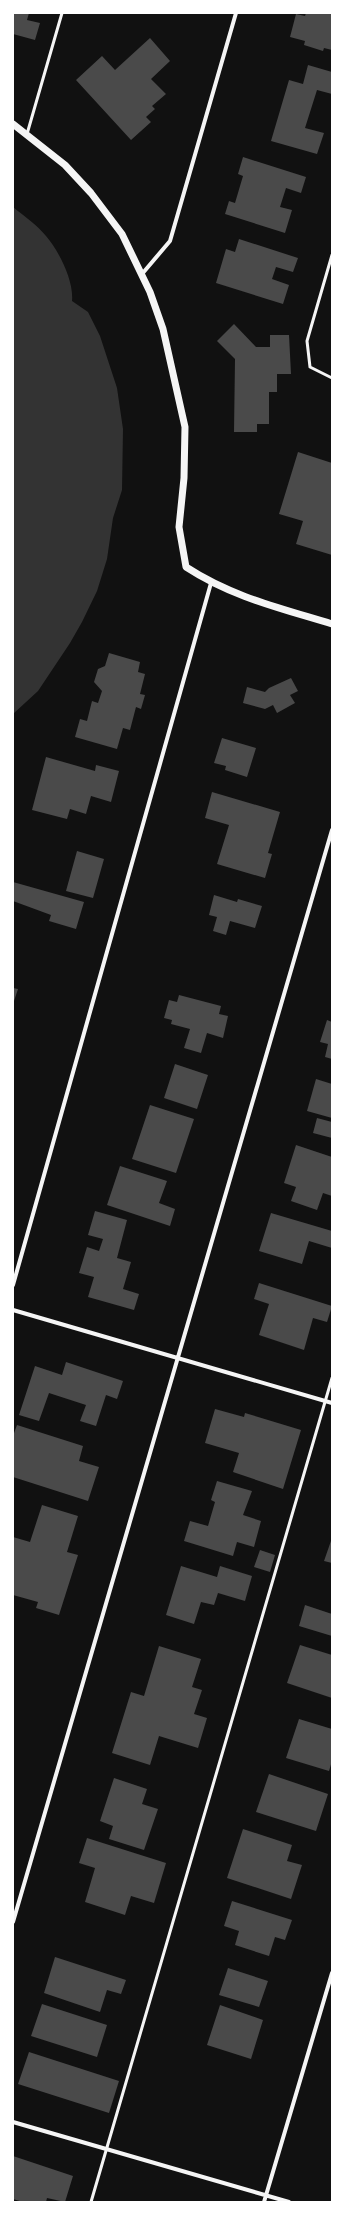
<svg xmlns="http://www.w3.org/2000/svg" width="345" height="2215" font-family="Figtree,sans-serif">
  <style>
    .water { fill: #333 }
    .building { fill: #4a4a4a }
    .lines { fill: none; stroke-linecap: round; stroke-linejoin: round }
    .service { stroke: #f5f5f5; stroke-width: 3 }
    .minor { stroke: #f5f5f5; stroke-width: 4 }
    .tertiary { stroke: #f5f5f5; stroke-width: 7 }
  </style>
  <rect width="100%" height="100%" fill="#111"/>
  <path class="water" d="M13,207C24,216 37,225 46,236C59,251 74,281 72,301L88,312L100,336L117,388L123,429L122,490L113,518L107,559L97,591L82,622L70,643L38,691L13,714Z"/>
  <path class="building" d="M13,13H29L27,20L40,23L35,40L13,34Z
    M306,13H332V50L324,48L323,51L304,45L305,41L290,37L296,14L305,16Z
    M150,38L170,61L151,79L166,94L152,106L155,109L146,117L151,122L131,140L76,80L102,56L115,70Z
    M308,65L332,72V94L317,90L305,128L324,133L317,154L271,141L289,80L303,84Z
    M243,157L306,177L301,193L286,188L280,207L292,210L285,233L225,214L229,201L235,203L243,176L238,174Z
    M239,239L298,258L293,272L276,267L272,279L289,285L283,304L216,283L226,249L235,252Z
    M234,324L256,347H270V335H289L291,374H277V392H269V424H257V432H234L235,359L217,341Z
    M298,452L332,463V555L296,544L303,521L279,514Z
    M109,653L140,662L138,672L145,674L140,694L145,695L141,709L136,707L130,730L123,728L117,749L75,737L80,719L87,721L92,701L98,703L102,691L94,682L98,669L105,666Z
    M291,678L298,691L290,695L295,703L277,713L273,705L265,709L243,703L247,687L265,692L269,688Z
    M222,738L256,748L247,777L225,770L226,766L214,763Z
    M46,757L95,771L96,765L119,771L111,802L91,796L86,814L70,809L67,819L32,810Z
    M212,792L280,812L268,853L272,854L265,878L217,864L229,825L205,818Z
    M77,851L104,859L93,898L66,891Z
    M13,882L84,902L76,929L49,921L51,915L13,901Z
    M214,895L237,902L238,899L262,906L255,928L230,921L226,935L213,931L217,917L209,915Z
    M13,988L18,989L13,1004Z
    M179,995L221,1006L219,1014L228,1016L223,1038L207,1033L201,1053L184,1048L190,1029L171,1024L172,1020L164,1018L169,1000L177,1002Z
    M327,1020L332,1022V1059L325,1057L328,1044L320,1042Z
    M175,1064L208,1075L197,1109L164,1098Z
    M316,1079L332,1084V1118L307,1111Z
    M150,1105L194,1119L176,1173L132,1159Z
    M317,1118L332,1122V1138L313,1133Z
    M296,1145L332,1157V1196L323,1193L317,1210L291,1201L296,1187L284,1183Z
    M120,1166L167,1181L159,1203L175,1209L170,1226L107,1205Z
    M95,1211L127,1220L117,1258L131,1262L123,1289L139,1294L134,1310L88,1297L94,1277L79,1273L87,1247L99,1251L103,1239L88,1235Z
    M271,1213L332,1231V1248L309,1241L302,1264L259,1251Z
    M259,1283L332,1306L327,1322L313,1318L304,1350L259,1335L269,1304L254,1299Z
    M66,1362L123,1381L117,1399L106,1395L96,1426L80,1421L86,1405L49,1393L39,1421L19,1415L35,1366L62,1375Z
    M215,1409L244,1417L245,1413L301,1430L283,1489L233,1472L239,1453L205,1443Z
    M17,1425L83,1446L79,1461L99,1467L88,1501L13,1477V1436Z
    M217,1481L252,1491L243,1515L261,1521L254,1547L237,1542L233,1556L184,1541L190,1521L208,1526L215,1502L211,1500Z
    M42,1505L78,1516L67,1552L78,1555L59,1615L36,1608L38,1602L13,1595V1537L30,1542Z
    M332,1538V1563L324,1561Z
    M260,1550L275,1555L270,1572L254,1567Z
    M181,1566L217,1577L220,1566L252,1576L245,1601L218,1593L214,1605L201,1602L194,1624L166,1615Z
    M305,1605L332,1614V1636L299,1626Z
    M300,1645L332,1655V1698L287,1683Z
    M159,1646L201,1659L192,1687L202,1690L194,1714L207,1718L198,1748L159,1736L150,1765L112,1753L131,1692L144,1696Z
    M299,1719L332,1729V1761L329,1771L286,1758Z
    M269,1774L328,1794L316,1831L256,1812Z
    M114,1778L147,1789L142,1804L158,1809L144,1850L109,1839L113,1826L100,1821Z
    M243,1829L292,1845L287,1861L302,1865L291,1899L227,1878Z
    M87,1838L166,1863L154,1903L131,1896L125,1915L85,1902L95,1868L79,1863Z
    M232,1901L292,1920L285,1940L275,1937L269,1956L235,1945L239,1931L224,1926Z
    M55,1957L126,1980L121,1994L107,1990L100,2012L44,1993Z
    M228,1968L268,1981L259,2007L219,1995Z
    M42,2004L107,2025L97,2057L31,2036Z
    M220,2005L263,2020L251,2059L207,2045Z
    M29,2052L119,2081L109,2113L18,2084Z
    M13,2156L73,2176L65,2202L47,2198L46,2202H23L13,2199Z"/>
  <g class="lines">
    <path class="service" d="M27,134L62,13
      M332,255L307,341L310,367L332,378
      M91,2202L332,1378"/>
    <path class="minor" d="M142,274L170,241L236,13
      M13,1285L211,583
      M13,1310L332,1403
      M13,1922L332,830
      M13,2122L289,2202
      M264,2202L332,1973"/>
    <path class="tertiary" d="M13,124L65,165L91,193L122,234L150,292L163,329L185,427L184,478L179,527L186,567C232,597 280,608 332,624"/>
  </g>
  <rect width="345" height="2215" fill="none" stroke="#ffffff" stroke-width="28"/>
</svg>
